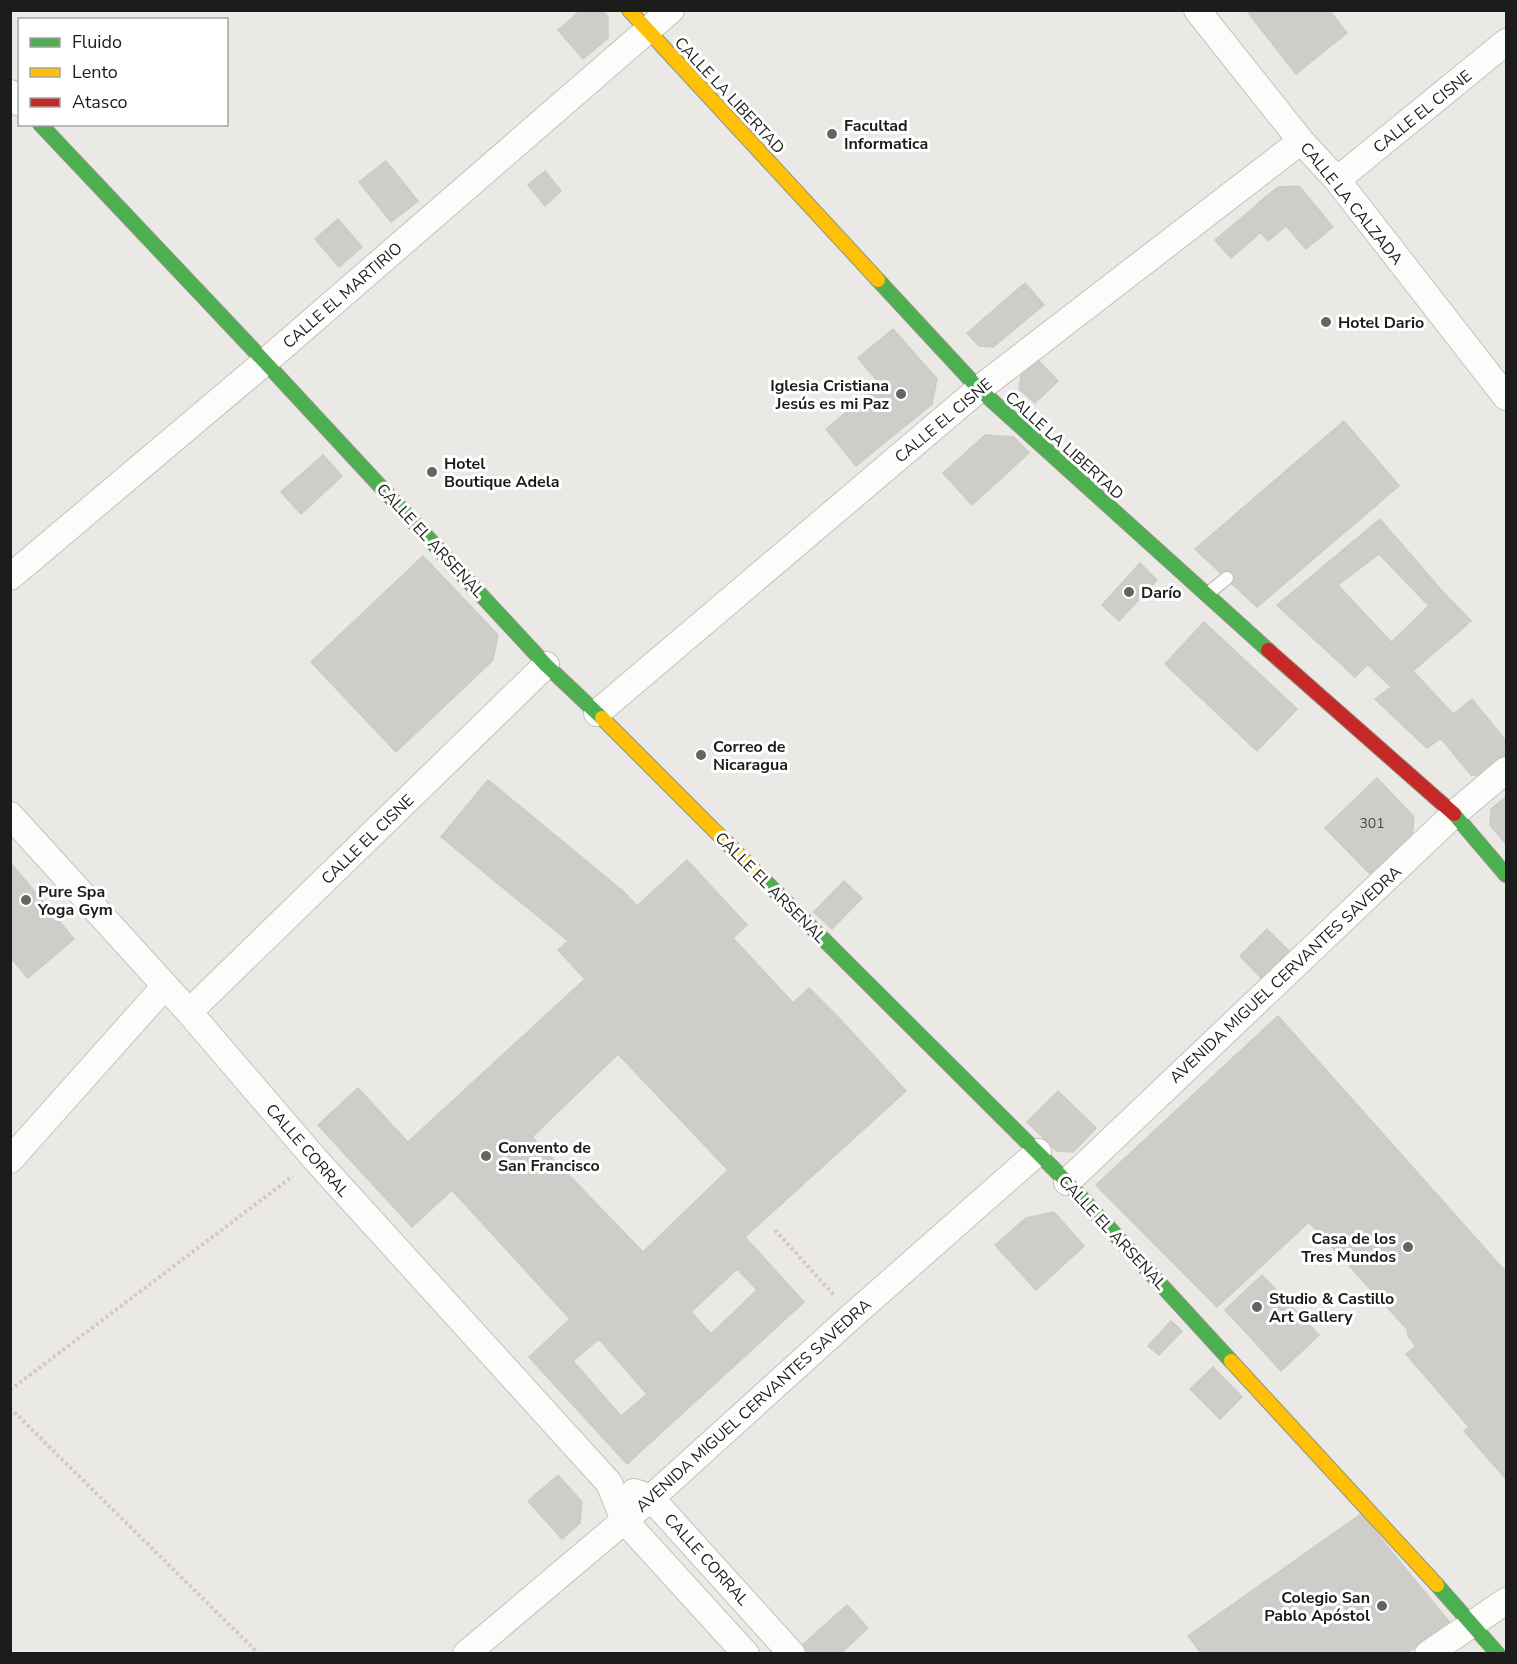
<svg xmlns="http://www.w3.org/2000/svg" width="1517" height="1664" font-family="'Nunito Sans',sans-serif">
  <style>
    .building { fill: #cfcdca; stroke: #cdcbc6; stroke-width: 1.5; fill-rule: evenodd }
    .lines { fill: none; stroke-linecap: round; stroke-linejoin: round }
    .lane-casing { stroke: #c3c2c1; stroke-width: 15 }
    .street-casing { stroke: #c3c2c1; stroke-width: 28 }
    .fast-casing { stroke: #90947e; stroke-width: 16 }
    .slow-casing { stroke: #90947e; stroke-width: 16 }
    .jam-casing { stroke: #90947e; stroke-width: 16 }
    .path { stroke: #d5c8c5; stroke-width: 4; stroke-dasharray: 3 3; stroke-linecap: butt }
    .lane { stroke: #fcfcfb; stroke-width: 12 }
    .street { stroke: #fcfcfb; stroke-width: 26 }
    .fast { stroke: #4caf50; stroke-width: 14 }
    .slow { stroke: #ffc107; stroke-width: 14 }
    .jam { stroke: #c62828; stroke-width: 14 }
    .poi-dot { fill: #646462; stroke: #fff; stroke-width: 2 }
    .labels { text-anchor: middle; stroke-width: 6; stroke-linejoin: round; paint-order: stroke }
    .number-label { font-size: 14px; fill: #494848 }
    .street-label { font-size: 16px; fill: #1c1c1c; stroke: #fff }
    .poi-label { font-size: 16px; font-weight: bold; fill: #1c1c1c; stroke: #fff; text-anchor: start }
  </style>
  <rect width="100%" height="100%" fill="#eae9e5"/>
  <path class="building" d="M581,10H602L608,17V38L583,59L558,30Z
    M1246,10H1329L1347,33L1296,74Z
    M386,161L418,201L391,222L359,182Z
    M545,171L561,191L545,206L528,185Z
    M1299,186L1333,227L1306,249L1263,199L1278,187Z
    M1263,199L1286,226L1268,241L1246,214Z
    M1246,214L1261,232L1231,258L1215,240Z
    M338,219L362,247L339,267L315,239Z
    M1025,283L1044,305L993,347L979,346L967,333Z
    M893,329L937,379L932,404L856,466L826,429L880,384L858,358Z
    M1038,360L1058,381L1035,403L1019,389L1021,376Z
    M1344,421L1399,486L1257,607L1195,549Z
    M985,435L1014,437L1029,453L972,505L943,473Z
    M323,455L342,476L301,514L281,492Z
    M1380,519L1443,592L1429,606L1379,554L1338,585L1391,642L1355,677L1277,605Z
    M423,556L498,635L493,660L396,752L311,662Z
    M1140,563L1157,580L1119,621L1102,605Z
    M1443,592L1471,621L1413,671L1391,687L1368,665Z
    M1204,622L1280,693L1241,736L1165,664Z
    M1413,671L1453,714L1434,730L1441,738L1427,748L1375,699Z
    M1280,693L1297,709L1257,751L1241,736Z
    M1472,699L1506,741V760L1487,776L1471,775L1434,730Z
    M1377,778L1414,817L1412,840L1374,878L1325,828Z
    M488,780L623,891L568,941L441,837Z
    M1506,797V844L1490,825L1491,809Z
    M687,860L747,925L733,938L794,1004L774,1021L803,1053L840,1019L906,1091L745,1237L804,1302L627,1464L529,1357L570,1319L408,1142L585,979L558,950L623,891L637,906ZM688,886L720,920L686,951L654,917ZM618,1054L728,1170L643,1252L532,1137ZM737,1269L757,1290L711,1334L691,1312ZM599,1339L647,1394L621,1416L573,1361Z
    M10,862L74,939L28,978L10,957Z
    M844,881L862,898L832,929L814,912Z
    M688,886L720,920L686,951L654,917Z
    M1267,929L1289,951L1261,978L1240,956Z
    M809,988L840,1019L803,1053L774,1021Z
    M1278,1016L1506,1272V1479L1464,1431L1469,1427L1406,1354L1416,1346L1408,1336L1407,1329L1309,1222L1217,1307L1096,1185Z
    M358,1088L452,1190L412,1227L318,1125Z
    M1058,1091L1096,1128L1073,1152L1057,1151L1027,1122Z
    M1054,1212L1084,1246L1036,1290L995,1245L1026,1218Z
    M1262,1275L1289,1304L1252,1339L1225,1310Z
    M1289,1304L1319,1335L1281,1371L1252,1339Z
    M1171,1321L1182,1331L1159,1355L1148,1346Z
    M1213,1367L1242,1397L1220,1419L1190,1389Z
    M558,1475L582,1502L580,1523L562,1539L528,1501Z
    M1361,1514L1451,1624L1405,1654H1202L1188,1636Z
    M847,1605L868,1628L840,1654H806L800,1647Z"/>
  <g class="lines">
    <g class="lane-casing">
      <path id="lane" d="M1206,595L1227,578"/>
    </g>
    <g class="street-casing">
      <path id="street" d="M1197,10L1301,141L1337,180L1506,397
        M10,93L20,103
        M1337,180L1506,42
        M10,577L265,362L671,10
        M597,713L979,389L1301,141
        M10,815L189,1012L315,1159L609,1483L624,1520L746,1654
        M189,1012L546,665
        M10,1160L165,986
        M1067,1182L1454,814L1506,770
        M634,1492L651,1498L792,1654
        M466,1654L651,1498L852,1316L1038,1152
        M1428,1654L1506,1601"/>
    </g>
    <g class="fast-casing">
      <path id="fast" d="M40,124L265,362L546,665L602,718
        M878,280L979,389L1268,650
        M1454,814L1506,875
        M760,876L1067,1182L1231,1361
        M1437,1585L1498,1654"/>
    </g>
    <g class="slow-casing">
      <path id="slow" d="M629,10L878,280
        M602,718L760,876
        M1231,1361L1437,1585"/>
    </g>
    <g class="jam-casing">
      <path id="jam" d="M1268,650L1454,814"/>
    </g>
    <path class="path" d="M775,1230L834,1295
      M10,1390L293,1176
      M10,1408L259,1654"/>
    <use href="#lane" class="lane"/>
    <use href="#street" class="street"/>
    <use href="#fast" class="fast"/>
    <use href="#slow" class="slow"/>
    <use href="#jam" class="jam"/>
  </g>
  <g class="poi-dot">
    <circle cx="832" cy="134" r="6"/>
    <circle cx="1326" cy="322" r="6"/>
    <circle cx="901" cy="394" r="6"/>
    <circle cx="432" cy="472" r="6"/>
    <circle cx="1129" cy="592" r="6"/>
    <circle cx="701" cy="755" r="6"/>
    <circle cx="26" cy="900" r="6"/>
    <circle cx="486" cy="1156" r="6"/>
    <circle cx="1408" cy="1247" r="6"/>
    <circle cx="1257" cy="1307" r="6"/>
    <circle cx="1382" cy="1606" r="6"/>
  </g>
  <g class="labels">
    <g class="number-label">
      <text x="1372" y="828">301</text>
    </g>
    <g class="street-label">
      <text transform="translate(730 95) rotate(47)" y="6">CALLE LA LIBERTAD</text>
      <text transform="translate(1422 111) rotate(-39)" y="6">CALLE EL CISNE</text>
      <text transform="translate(1352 203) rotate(51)" y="6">CALLE LA CALZADA</text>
      <text transform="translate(342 295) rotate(-41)" y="6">CALLE EL MARTIRIO</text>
      <text transform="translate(943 420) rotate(-40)" y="6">CALLE EL CISNE</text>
      <text transform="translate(1065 445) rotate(42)" y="6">CALLE LA LIBERTAD</text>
      <text transform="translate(431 540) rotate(47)" y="6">CALLE EL ARSENAL</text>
      <text transform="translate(367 839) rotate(-44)" y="6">CALLE EL CISNE</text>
      <text transform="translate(771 887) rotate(45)" y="6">CALLE EL ARSENAL</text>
      <text transform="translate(1285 974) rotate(-43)" y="6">AVENIDA MIGUEL CERVANTES SAVEDRA</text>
      <text transform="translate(308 1150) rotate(49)" y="6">CALLE CORRAL</text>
      <text transform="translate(1113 1232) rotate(47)" y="6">CALLE EL ARSENAL</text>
      <text transform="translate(753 1405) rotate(-42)" y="6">AVENIDA MIGUEL CERVANTES SAVEDRA</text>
      <text transform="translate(707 1559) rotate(48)" y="6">CALLE CORRAL</text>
    </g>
    <g class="poi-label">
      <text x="844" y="131">Facultad<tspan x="844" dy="18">Informatica</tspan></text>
      <text x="1338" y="328">Hotel Dario</text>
      <text x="889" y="391" text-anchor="end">Iglesia Cristiana<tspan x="889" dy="18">Jesús es mi Paz</tspan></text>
      <text x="444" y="469">Hotel<tspan x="444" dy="18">Boutique Adela</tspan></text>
      <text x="1141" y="598">Darío</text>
      <text x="713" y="752">Correo de<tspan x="713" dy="18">Nicaragua</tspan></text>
      <text x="38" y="897">Pure Spa<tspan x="38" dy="18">Yoga Gym</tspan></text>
      <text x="498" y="1153">Convento de<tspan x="498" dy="18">San Francisco</tspan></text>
      <text x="1396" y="1244" text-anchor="end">Casa de los<tspan x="1396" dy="18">Tres Mundos</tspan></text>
      <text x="1269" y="1304">Studio &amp; Castillo<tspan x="1269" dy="18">Art Gallery</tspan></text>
      <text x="1370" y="1603" text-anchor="end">Colegio San<tspan x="1370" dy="18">Pablo Apóstol</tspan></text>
    </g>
  </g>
  <rect width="1517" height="1664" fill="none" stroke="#1c1c1c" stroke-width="24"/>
  <rect x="18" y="18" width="210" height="108" fill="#ffffff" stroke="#a4a4a4" stroke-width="1.5"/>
  <rect x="30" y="38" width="30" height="9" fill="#4caf50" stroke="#a4a4a4" stroke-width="1.5"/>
  <text x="72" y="48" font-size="18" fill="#1c1c1c">Fluido</text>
  <rect x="30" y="68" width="30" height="9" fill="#ffc107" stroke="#a4a4a4" stroke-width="1.5"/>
  <text x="72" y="78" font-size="18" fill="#1c1c1c">Lento</text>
  <rect x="30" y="98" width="30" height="9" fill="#c62828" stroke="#a4a4a4" stroke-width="1.5"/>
  <text x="72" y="108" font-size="18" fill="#1c1c1c">Atasco</text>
</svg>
